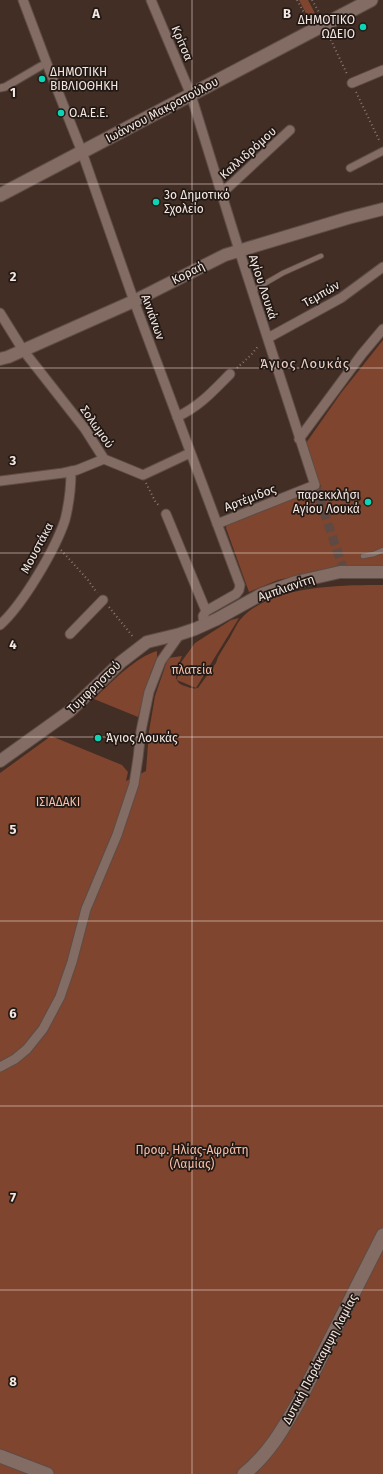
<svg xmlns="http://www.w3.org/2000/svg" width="383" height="1474" font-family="'Fira Sans',sans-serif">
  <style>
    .green { fill: #7f452e }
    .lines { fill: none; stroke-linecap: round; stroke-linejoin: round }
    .minor-tunnel { stroke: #5e4a42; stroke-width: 9; stroke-dasharray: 9 4.5; stroke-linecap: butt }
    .service-casing { stroke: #5e4c46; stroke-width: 6 }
    .pedestrian-casing { stroke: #5e4c46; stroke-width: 9 }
    .minor-casing { stroke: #5e4c46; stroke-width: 11 }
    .tertiary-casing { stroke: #5e4c46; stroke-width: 14 }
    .secondary-casing { stroke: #5e4c46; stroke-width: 15 }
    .path { stroke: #8a7871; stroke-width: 2; stroke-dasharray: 1 3; stroke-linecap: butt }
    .service { stroke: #836c63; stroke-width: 4.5 }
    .pedestrian { stroke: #836c63; stroke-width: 7 }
    .minor { stroke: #836c63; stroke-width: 9 }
    .tertiary { stroke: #836c63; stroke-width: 12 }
    .secondary { stroke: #836c63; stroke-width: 13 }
    .grid { fill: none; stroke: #f5e7e2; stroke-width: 1; stroke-opacity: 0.55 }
    .poi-dot { fill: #0bd5b5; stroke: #221915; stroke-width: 1.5 }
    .labels { text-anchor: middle; stroke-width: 3.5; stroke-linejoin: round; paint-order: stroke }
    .poi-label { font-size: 12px; fill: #f5e7e2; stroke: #221915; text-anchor: start }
    .street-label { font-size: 12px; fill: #f5e7e2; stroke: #221915 }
    .park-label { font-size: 12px; fill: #f7bea9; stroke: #221915 }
    .neighbourhood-label { font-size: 13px; letter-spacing: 1px; fill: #ebd0c6; stroke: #221915 }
    .grid-label { font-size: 13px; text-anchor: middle; font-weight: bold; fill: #f5e7e2; stroke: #221915; stroke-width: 3.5; stroke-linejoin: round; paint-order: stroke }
  </style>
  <rect width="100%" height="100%" fill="#432e26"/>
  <path class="green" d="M299,0H308L319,21L312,25Z
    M383,340V566L337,567L278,580L249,592L226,528L227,523L321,487L306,443L341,393Z
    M383,585V1474H0V773L51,736L122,765L128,772L126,781L146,771L149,731L155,696L168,658L182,656C177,667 170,682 185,686C190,688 193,689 198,688L216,663L218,657C223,648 229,640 234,630C236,627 237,623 240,620C269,585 342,585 383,585Z
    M239,618L196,688L177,680L179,665L195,643L231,620Z
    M157,651V657L151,672L138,717L94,699C109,684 137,656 157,651Z"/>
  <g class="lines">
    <path class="minor-tunnel" d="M315,485L344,571"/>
    <g class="service-casing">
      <path id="service" d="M252,291L283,273L321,256
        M363,556L374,554L383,550"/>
    </g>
    <g class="pedestrian-casing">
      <path id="pedestrian" d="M0,88L5,87L41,66
        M350,168L383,151"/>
    </g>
    <g class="minor-casing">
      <path id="minor" d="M23,0L47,64L82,152L134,301L240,585L239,590L236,594L206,611L203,616L204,625
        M151,0L191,95L239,250L315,485L217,524
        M352,83L383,70
        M222,193L290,130
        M0,313L23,350L85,429L104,459L143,475L190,453
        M268,338L341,298L383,267
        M177,417C200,406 212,392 230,374
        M299,439L362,354L383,329
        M0,481L63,473L77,470L104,459
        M166,514L206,611
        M0,625C23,604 55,550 65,520C69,504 71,488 71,471
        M70,634L103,600
        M0,1067L15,1059L27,1049L43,1029L60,997L72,962L86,909L117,835L134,784L138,758L141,731L149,692L161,661L180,634"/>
    </g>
    <g class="tertiary-casing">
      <path id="tertiary" d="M0,359L8,357L134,301L225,255L348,218L383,209
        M0,761L70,711L121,662L147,642L180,634L195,629L217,619L262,594L296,582L340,572H383"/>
    </g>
    <g class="secondary-casing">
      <path id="secondary" d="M0,195L371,0
        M0,1456L47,1474
        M244,1474C269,1454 283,1429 299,1401L383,1235"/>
    </g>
    <path class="path" d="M297,0L308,20
      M312,0L320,14
      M329,36L347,74
      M356,92L380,142
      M237,368L251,355L259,345
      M146,483L155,501L160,507
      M61,550L88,580L97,593
      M109,607L134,638"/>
    <use href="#service" class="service"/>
    <use href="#pedestrian" class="pedestrian"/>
    <use href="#minor" class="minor"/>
    <use href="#tertiary" class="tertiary"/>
    <use href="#secondary" class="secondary"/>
  </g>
  <path class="grid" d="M192,0V1474M0,184H383M0,368H383M0,553H383M0,737H383M0,921H383M0,1106H383M0,1290H383"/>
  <g class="poi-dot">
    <circle cx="363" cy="27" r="4"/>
    <circle cx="42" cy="79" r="4"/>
    <circle cx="61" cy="113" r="4"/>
    <circle cx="156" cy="202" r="4"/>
    <circle cx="368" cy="502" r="4"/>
    <circle cx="98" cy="738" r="4"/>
  </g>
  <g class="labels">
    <g class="poi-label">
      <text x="355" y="24" text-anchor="end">ΔΗΜΟΤΙΚΟ<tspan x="355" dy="14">ΩΔΕΙΟ</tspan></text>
      <text x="50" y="76">ΔΗΜΟΤΙΚΗ<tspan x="50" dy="14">ΒΙΒΛΙΟΘΗΚΗ</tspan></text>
      <text x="69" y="117">Ο.Α.Ε.Ε.</text>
      <text x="164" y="199">3ο Δημοτικό<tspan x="164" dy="14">Σχολείο</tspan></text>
      <text x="360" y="499" text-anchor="end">παρεκκλήσι<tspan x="360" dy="14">Αγίου Λουκά</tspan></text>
      <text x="106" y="742">Άγιος Λουκάς</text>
    </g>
    <g class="street-label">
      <text transform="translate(182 43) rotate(67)" y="4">Κρίτσα</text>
      <text transform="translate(162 110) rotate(-28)" y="4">Ιωάννου Μακροπούλου</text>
      <text transform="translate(248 153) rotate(-42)" y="4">Καλλιδρόμου</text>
      <text transform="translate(188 273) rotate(-27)" y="4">Κοραή</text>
      <text transform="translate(263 287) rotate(72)" y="4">Αγίου Λουκά</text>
      <text transform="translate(321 294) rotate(-30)" y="4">Τεμπών</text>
      <text transform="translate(153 317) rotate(70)" y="4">Αινιάνων</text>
      <text transform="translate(97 427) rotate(55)" y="4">Σολωμού</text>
      <text transform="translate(250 498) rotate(-21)" y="4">Αρτέμιδος</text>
      <text transform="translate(37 548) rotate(-62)" y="4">Μουστάκα</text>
      <text transform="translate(286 588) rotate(-19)" y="4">Αμπλιανίτη</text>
      <text transform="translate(94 687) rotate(-44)" y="4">Τυμφρηστού</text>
      <text transform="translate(320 1359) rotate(-62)" y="4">Δυτική Παράκαμψη Λαμίας</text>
    </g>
    <g class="park-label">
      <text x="192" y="674">πλατεία</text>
      <text x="58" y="806">ΙΣΙΑΔΑΚΙ</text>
      <text x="192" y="1154">Προφ. Ηλίας-Αφράτη<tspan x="192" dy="14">(Λαμίας)</tspan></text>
    </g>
    <g class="neighbourhood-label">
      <text x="305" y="368">Άγιος Λουκάς</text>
    </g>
  </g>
  <g class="grid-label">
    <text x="96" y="18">A</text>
    <text x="287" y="18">B</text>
    <text x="13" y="97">1</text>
    <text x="13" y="281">2</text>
    <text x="13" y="465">3</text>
    <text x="13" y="649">4</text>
    <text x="13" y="834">5</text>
    <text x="13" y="1018">6</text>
    <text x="13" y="1202">7</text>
    <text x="13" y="1386">8</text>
  </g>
</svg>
